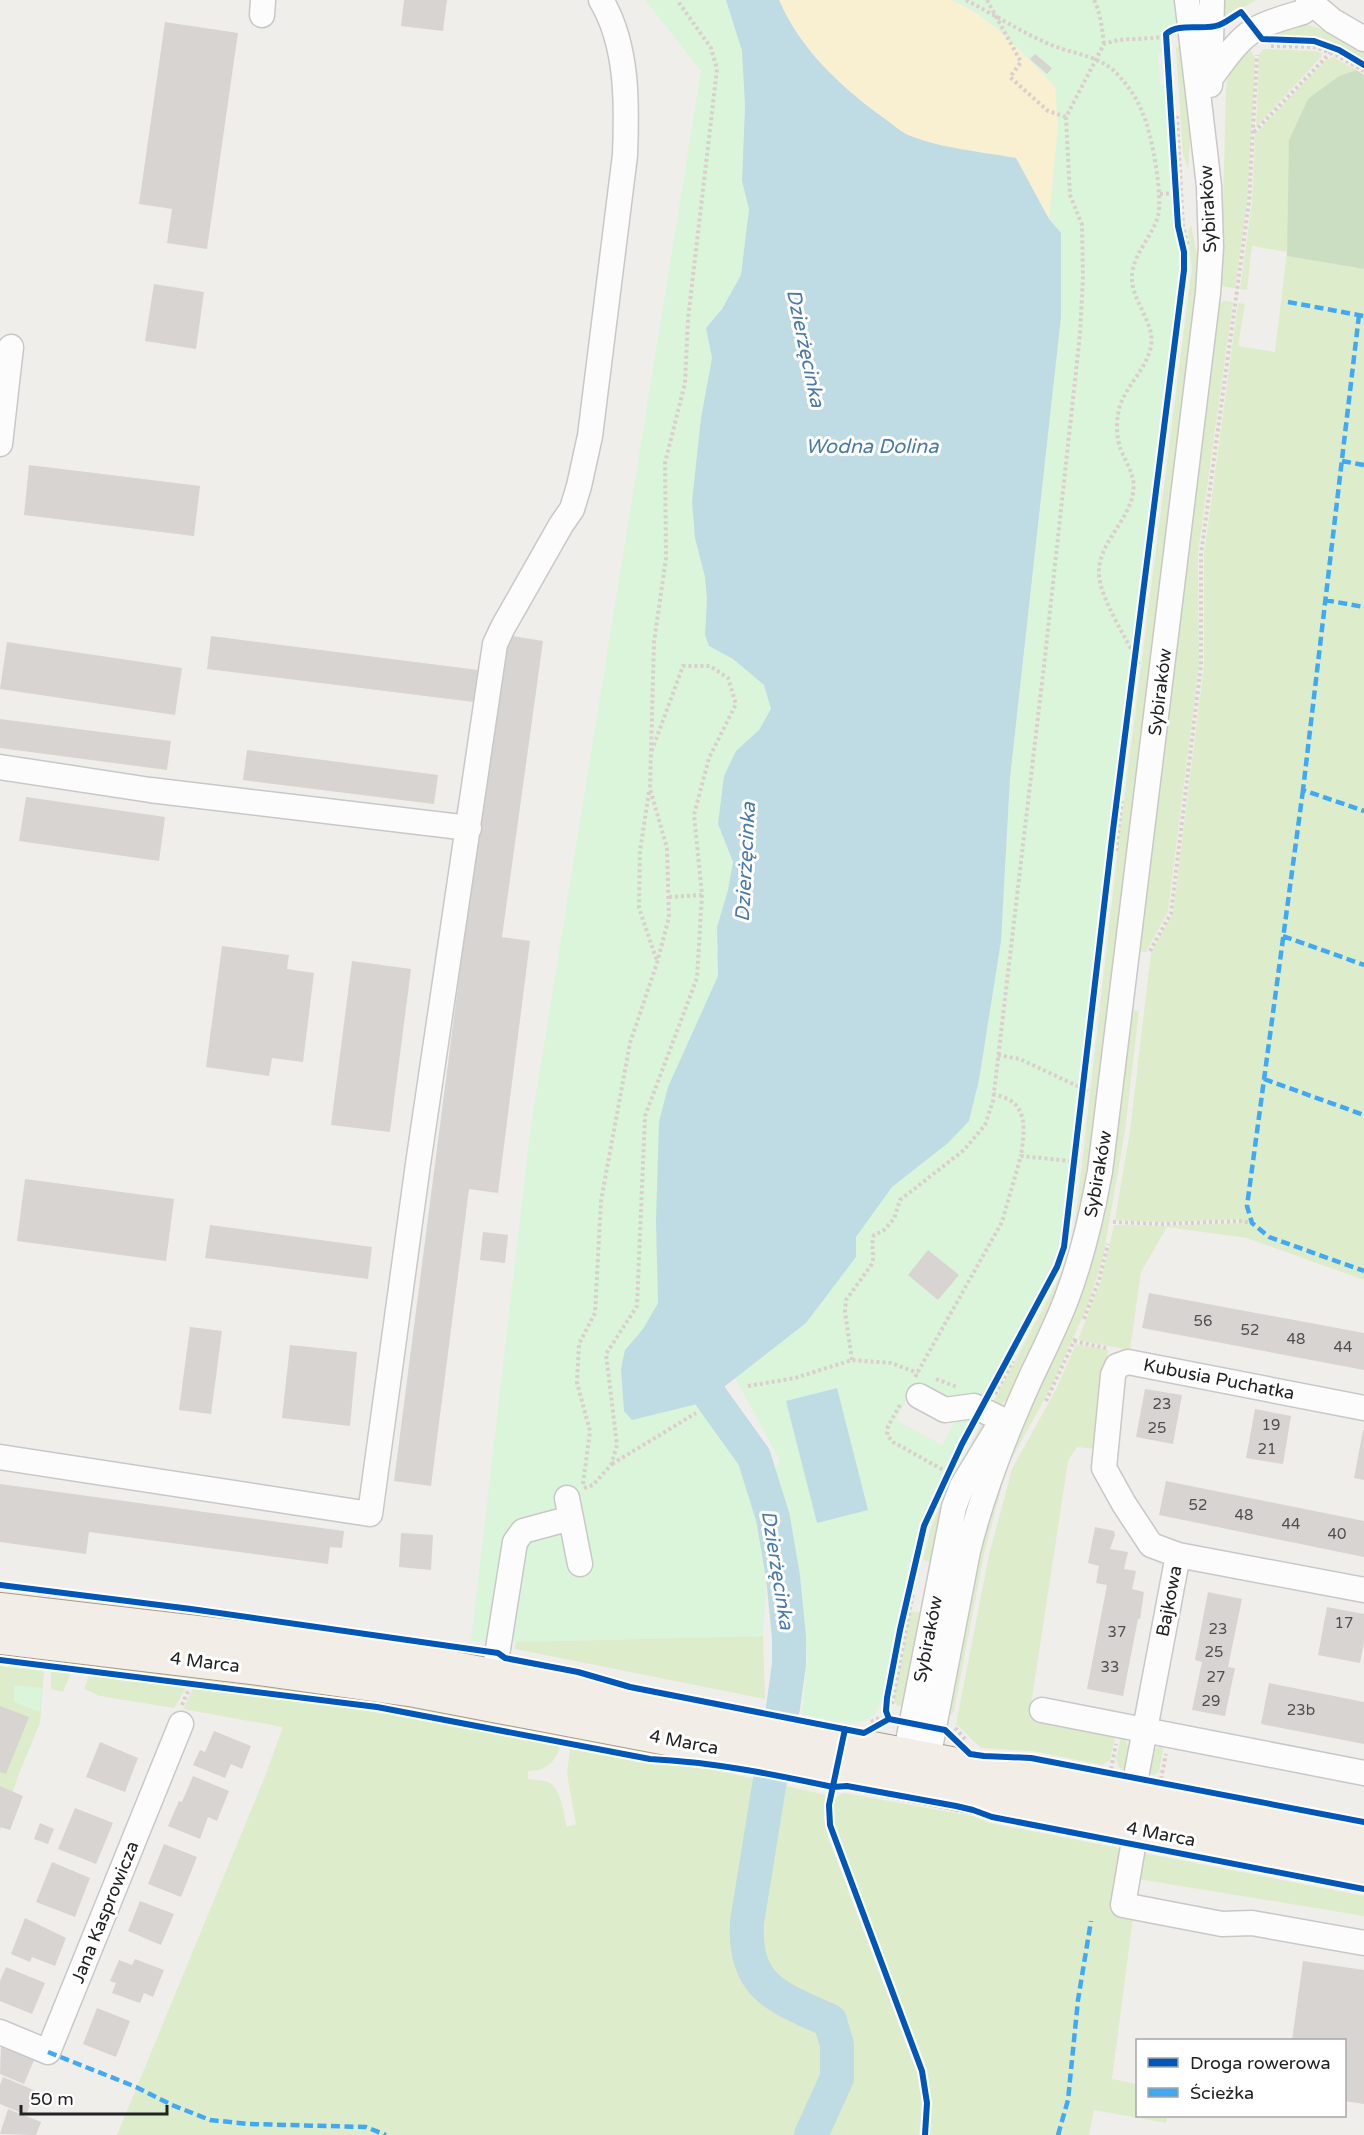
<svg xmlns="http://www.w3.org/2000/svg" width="1364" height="2135" font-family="'Varela Round',sans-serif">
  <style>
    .grass { fill: #ddeccb }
    .forest { fill: #cbdec1 }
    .sand { fill: #f8f0d0 }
    .park { fill: #daf5da }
    .water { fill: #bfdbe3 }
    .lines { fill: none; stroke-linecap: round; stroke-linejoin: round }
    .river { stroke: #bfdbe3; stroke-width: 34 }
    .building { fill: #d7d4d2 }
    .minor-casing { stroke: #c9c8c7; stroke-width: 27 }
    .major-casing { stroke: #a79c86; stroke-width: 34 }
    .path { stroke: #dccecd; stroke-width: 4; stroke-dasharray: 3 3; stroke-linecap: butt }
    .minor { stroke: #fdfcfc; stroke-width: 24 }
    .major { stroke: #f3ede7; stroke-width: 32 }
    .quiet { stroke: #3fa9f5; stroke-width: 4.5; stroke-dasharray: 9 4.5; stroke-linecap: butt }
    .cycleway-casing { stroke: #fff; stroke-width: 10 }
    .cycleway { stroke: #0057b8; stroke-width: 6 }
    .labels { text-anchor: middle; stroke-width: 6; stroke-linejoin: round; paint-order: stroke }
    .number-label { font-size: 15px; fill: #4f4e4e }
    .street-label { font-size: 18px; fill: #222; stroke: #fff }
    .water-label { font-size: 20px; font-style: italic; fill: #4a7aab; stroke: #fff }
  </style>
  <rect width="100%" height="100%" fill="#f0eeeb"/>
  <path class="grass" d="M1219,0H1256L1217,23Z
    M1300,24C1325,27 1343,39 1364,51V61L1341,47L1314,38L1264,37Z
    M1181,43L1193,101L1188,169L1183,154L1176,48Z
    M1246,45L1255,57L1251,138L1247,203L1235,288L1224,287L1221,284L1226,89L1229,72Z
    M1264,49L1316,51L1321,53L1322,56L1256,127L1259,54Z
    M1333,57L1356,70L1339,76L1288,256L1364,269V1280L1247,1238L1167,1227L1141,1272L1130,1350L1078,1340L1101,1281L1114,1225L1161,1226L1242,1223L1241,1219L1161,1222L1115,1220L1130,1131L1151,953L1173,913L1204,665V554L1238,303L1245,304L1238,346L1275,352L1287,252L1252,246L1247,290L1240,289L1252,202L1255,134L1326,60Z
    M1191,225L1200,269L1092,1148L1078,1225L1075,1224L1120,831L1189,290L1192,270L1188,231Z
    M1225,301L1233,302L1198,553L1199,665L1168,912L1146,952L1138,951L1219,304Z
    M1131,1010L1139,1011L1125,1131L1103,1258L1087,1307L1051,1387L1007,1467L984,1554L954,1711L951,1715L943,1714L974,1552L1001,1465L1059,1345Z
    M1064,1269L1039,1335L1006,1401L998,1406H991Z
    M1076,1344L1108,1350L1095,1449L1077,1447L1068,1461L1030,1712L1116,1733L1110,1760L1102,1765L1032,1751L981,1748L956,1724L989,1555L1012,1469L1056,1389Z
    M984,1418L988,1427L932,1562L923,1560L931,1528L937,1512Z
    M911,1611L922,1613L904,1707L896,1705L894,1699Z
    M763,1636L765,1699L515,1649L516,1642Z
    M0,1650L60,1656L66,1664L0,1657Z
    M104,1662L190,1671L549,1727L558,1735L321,1695L96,1667Z
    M0,1666L44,1671L40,1723L18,1776L0,1832Z
    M51,1671L71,1673L63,1692L51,1689Z
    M89,1676L184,1687L185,1690L174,1708L100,1696L84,1689Z
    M193,1688L332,1705L442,1723L560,1746C555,1763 546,1771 528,1771V1779C534,1780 542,1780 548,1782C562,1788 563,1814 567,1827L576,1824L567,1774L570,1749L658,1765L698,1766L826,1795L824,1820L828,1837L917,2073L922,2103L919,2135H117L266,1774L283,1727L183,1709Z
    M1121,1736C1133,1746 1130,1756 1127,1770L1119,1768L1116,1760Z
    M1164,1744L1159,1772L1154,1775L1146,1773L1153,1750Z
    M984,1758L1030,1760L1119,1778L1113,1781Z
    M1150,1783L1364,1824V1831L1153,1787Z
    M845,1793L972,1816L990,1823L1364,1896V1916L1138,1879L1112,2079L1137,2084L1138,2116H1167L1166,2123L1094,2110L1089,2135H930L932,2103L927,2070L836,1829C834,1816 829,1796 845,1793Z"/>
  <path class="forest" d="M1356,70L1364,75V269L1287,256L1289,140L1308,99L1339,76Z"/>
  <path class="sand" d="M779,0H952C994,18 1024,55 1055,87L1058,126L1049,219L1016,158C983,152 939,148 908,135C899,131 890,122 881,116C839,85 800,49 779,0Z"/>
  <path class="park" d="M645,0H726L742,51L745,106L742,181L749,209L741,275L722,309L706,328L712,358L701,418L692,501L695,538L705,577L707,599L705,635L709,646L733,659L764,685L771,709L759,730L736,751L718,824L733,862L728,890L717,927L718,976L668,1087L656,1222L658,1303L643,1329L625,1350L632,1419L701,1403L740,1460L768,1553L763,1636L516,1642L471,1641L531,1125L701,71Z
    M952,0H1177L1183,26L1164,29V52L1158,53L1160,85H1167L1175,226L1181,252V270L1110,830L1061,1246L1055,1265L982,1402L939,1396L915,1383L896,1420L942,1445L958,1416L976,1413C957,1448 935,1485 922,1523C910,1557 904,1595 897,1630C892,1652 890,1701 872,1716C854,1731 823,1718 802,1714L807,1657L773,1474L780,1461L735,1378L806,1323L856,1257V1237L892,1187L948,1143L969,1121L979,1080L1001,941L1010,779L1061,317V233L1049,219L1058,126L1055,87C1024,55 994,18 952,0Z
    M14,1685L42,1688L40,1712L14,1702Z"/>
  <path class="water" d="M726,0H779C800,49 839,85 881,116C890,122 899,131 908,135C939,148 983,152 1016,158L1049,219L1061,233V317L1010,778L1001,941L979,1080L969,1121L948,1143L892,1187L856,1237V1257L806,1323L711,1397L701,1403L632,1420L624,1411L621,1369L625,1350L643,1329L658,1303L656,1222L659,1122L668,1087L718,976L717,927L728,890L733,862L718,824L724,776L736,751L759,730L771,709L764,685L733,659L709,646L705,635L707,599L705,577L695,538L692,501L701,418L712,358L706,328L722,309L741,275L749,209L742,181L745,106L742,51Z
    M837,1388L868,1510L817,1523L786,1401Z"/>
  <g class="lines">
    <path class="river" d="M689,1354L711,1397L754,1457L773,1518L783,1577L789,1637V1664L783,1708
      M770,1780L747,1922C743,1988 778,1997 830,2021L837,2045V2078L811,2135"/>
  </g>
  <path class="building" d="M404,0H447L443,31L401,26Z
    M165,22L238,33L207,249L167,243L172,209L139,204Z
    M1035,54L1052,68L1047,74L1030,59Z
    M154,284L204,292L196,349L145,341Z
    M29,465L200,486L194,536L24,515Z
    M507,635L543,641L502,937L530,941L498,1193L469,1189L431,1486L394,1481L465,932Z
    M211,636L478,670L474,702L207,669Z
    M7,642L182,668L175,715L0,689Z
    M0,719L171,741L167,770L0,748Z
    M247,750L438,775L434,804L243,780Z
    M26,797L165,817L159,861L19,841Z
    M222,946L289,955L287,969L314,973L303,1062L272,1058L269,1076L206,1067Z
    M352,961L411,969L390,1132L331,1125Z
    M25,1179L174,1199L166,1261L17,1241Z
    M210,1225L372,1247L368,1279L205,1258Z
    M483,1232L508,1235L505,1263L480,1260Z
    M928,1250L959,1275L938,1300L908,1275Z
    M1149,1293L1364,1333V1370L1142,1328Z
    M190,1327L222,1331L211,1414L179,1410Z
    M290,1345L357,1352L350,1426L282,1418Z
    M1145,1389L1182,1395L1173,1444L1136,1437Z
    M1255,1409L1291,1416L1283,1464L1246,1458Z
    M1363,1430H1364V1480L1354,1478Z
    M1166,1481L1364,1521V1557L1159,1515Z
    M0,1484L344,1531L342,1548L330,1547L328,1564L89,1532L86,1554L0,1542Z
    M1095,1527L1114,1531L1115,1535L1110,1549L1128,1552L1124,1569L1136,1571L1132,1589L1144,1592L1140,1619H1138L1123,1696L1087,1689L1107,1585L1096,1583L1099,1566L1088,1563Z
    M401,1533L433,1535L431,1570L399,1567Z
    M1208,1592L1242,1599L1228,1667L1235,1668L1225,1716L1192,1710L1202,1662L1195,1660Z
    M1327,1607L1364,1614V1642L1360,1663L1318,1655Z
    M1269,1683L1364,1702V1744L1261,1724Z
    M0,1706L29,1717L6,1774L0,1772Z
    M214,1731L251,1746L242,1769L231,1764L225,1778L193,1765L200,1750L205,1752Z
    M100,1742L138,1758L125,1792L86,1777Z
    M193,1776L229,1791L217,1821L208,1817L200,1839L168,1826L179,1801L182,1802Z
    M0,1786L23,1796L10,1830L0,1827Z
    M75,1808L113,1823L96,1864L58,1849Z
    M40,1823L54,1829L48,1844L34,1839Z
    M164,1844L197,1857L181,1897L148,1884Z
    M52,1862L90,1878L75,1917L36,1902Z
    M140,1901L174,1914L161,1945L128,1931Z
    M25,1918L66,1938L55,1966L32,1957L30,1962L11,1954Z
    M135,1959L164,1970L153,1997L144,1993L140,2003L112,1993L116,1983L110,1981L119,1960L132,1965Z
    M1303,1961L1364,1970V2104L1344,2101V2040H1292Z
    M6,1967L45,1983L32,2014L0,2001V1981Z
    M97,2008L130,2021L116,2057L83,2044Z
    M1,2046L34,2060L24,2084L0,2074Z
    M3,2077L36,2091L26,2115L0,2104V2085Z
    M8,2109L41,2122L36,2135L0,2134Z"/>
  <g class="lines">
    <g class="minor-casing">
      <path id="minor" d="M1308,0L1333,21L1364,39
        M262,15L263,0
        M1210,79C1223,62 1236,41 1254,30C1269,21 1287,17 1303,12
        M1210,85L1212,0
        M0,444L11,347
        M0,767L150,790L469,828
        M919,1396L945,1410L974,1406L1003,1420
        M1364,1408L1128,1362L1117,1366L1113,1375L1104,1468L1124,1504L1151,1545L1178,1555L1364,1590
        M0,1457L370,1514L418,1164L495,644L503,627L561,525L572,509L579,486L590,436L625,155C627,104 628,45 601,0
        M567,1498L580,1564
        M494,1674L515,1542L523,1531L571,1518
        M1042,1710L1364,1773
        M902,1772L954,1507L962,1486L995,1432
        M925,1774L968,1551C983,1490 1006,1432 1032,1375C1044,1350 1056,1326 1066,1300C1082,1258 1092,1215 1100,1171L1208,293L1211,247L1209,186L1187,0
        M1132,1798L1178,1555
        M1136,1829L1123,1905L1222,1924L1252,1923L1364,1943
        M0,2032L48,2052L181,1724"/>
    </g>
    <g class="major-casing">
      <path id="major" d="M0,1609L274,1641L418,1661L1364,1842
        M0,1638L267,1670L415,1691L1364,1872"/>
    </g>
    <path class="path" d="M966,0C995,15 1024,34 1054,46C1077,55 1102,56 1119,76C1129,87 1138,100 1143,114C1152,134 1163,196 1158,216C1152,238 1132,254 1132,278C1132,302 1155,322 1151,346C1146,372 1122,388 1118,414C1116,425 1117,441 1121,450C1127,465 1136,476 1133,493C1128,523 1097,544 1099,575C1101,601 1128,640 1139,665
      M987,0L1021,62L1010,77L1048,111L1066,117
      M1094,0C1101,14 1102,29 1104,44
      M1271,46L1315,47L1336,55L1364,71
      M1177,116L1183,225L1188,246
      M1254,132L1330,53
      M1160,194L1182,193
      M649,792L640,851L639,908L657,961
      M1116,851L1122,801
      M669,897L702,895
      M1150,951L1171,913L1201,665V554L1249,202L1257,55
      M998,1055L1020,1059L1088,1091
      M993,1094C1000,1096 1010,1099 1015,1104C1028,1118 1023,1140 1021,1156
      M1113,1222L1161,1224L1241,1221L1252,1223
      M1084,1319L1099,1280L1108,1244
      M1074,1341L1106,1348
      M852,1360L845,1312L846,1300L872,1264C875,1254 870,1246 874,1235L883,1231L894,1219L900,1200L964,1150L985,1125L993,1101L1045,657L1080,334L1083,278L1082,225L1070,195L1066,117L1104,44L1118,40L1170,37
      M915,1377L1002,1222L1021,1156L1080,1162
      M936,1379L957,1387
      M748,1386L795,1378L852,1360L891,1363L918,1373
      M995,1394L1013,1361
      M1046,1401L1076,1337
      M900,1405L888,1426L887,1435L893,1442L947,1472
      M612,1464L696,1413
      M583,1484L590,1431L577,1383L579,1344L595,1313L601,1201L630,1043L657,963L669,917L667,848L650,789L654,642L666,558L665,463L685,383L688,319L717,69L711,48L677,0
      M584,1488L593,1485L611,1465L617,1445L606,1354L637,1306L645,1116L697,978L702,895L694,815L709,758L736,704L728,678L710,666H683L651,753
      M892,1704L913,1593
      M182,1705L191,1684
      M871,1722L881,1717
      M955,1728L966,1740
      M1111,1769L1116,1744
      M1161,1779L1166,1754"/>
    <use href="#minor" class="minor"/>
    <use href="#major" class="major"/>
    <path class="quiet" d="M1288,302L1364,316
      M1359,315L1303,790L1364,811
      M1342,461L1364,465
      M1325,600L1364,607
      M1303,790L1247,1206L1252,1223L1269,1237L1364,1271
      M1283,936L1364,965
      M1264,1079L1364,1115
      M48,2052L136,2087L172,2105L210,2120L249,2124L366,2127L386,2135
      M1058,2135L1068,2100L1078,2000L1091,1921"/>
    <g class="cycleway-casing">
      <path id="cycleway" d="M0,1585L191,1609L498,1653L505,1658L578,1672L630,1687L864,1733L889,1719L945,1730L970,1754L984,1756L1031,1758L1364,1822
        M0,1660L377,1707L650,1759C712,1762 772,1774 833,1787L847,1786L956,1806L973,1810L992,1817L1364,1889
        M889,1719L886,1711L887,1698L900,1630L924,1526L962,1444L1057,1267L1064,1247L1113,830L1184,270V252L1178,226L1166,34C1178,22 1204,31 1219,25C1227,22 1234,16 1241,12L1262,39L1314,41L1339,50L1364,65
        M845,1729L829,1805L830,1825L922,2071L927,2103L925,2135"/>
    </g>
    <use href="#cycleway" class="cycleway"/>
  </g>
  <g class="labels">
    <g class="number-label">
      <text x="1203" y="1326">56</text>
      <text x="1250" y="1335">52</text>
      <text x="1296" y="1344">48</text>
      <text x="1343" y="1352">44</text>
      <text x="1162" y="1409">23</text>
      <text x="1271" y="1430">19</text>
      <text x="1157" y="1433">25</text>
      <text x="1267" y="1454">21</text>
      <text x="1198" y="1510">52</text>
      <text x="1244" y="1520">48</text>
      <text x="1291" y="1529">44</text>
      <text x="1337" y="1539">40</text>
      <text x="1344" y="1628">17</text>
      <text x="1218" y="1634">23</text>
      <text x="1117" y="1637">37</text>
      <text x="1214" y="1657">25</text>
      <text x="1110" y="1672">33</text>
      <text x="1216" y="1682">27</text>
      <text x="1211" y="1706">29</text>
      <text x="1301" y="1715">23b</text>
    </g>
    <g class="street-label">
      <text transform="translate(1208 209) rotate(-93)" y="6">Sybiraków</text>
      <text transform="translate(1160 692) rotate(-83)" y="6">Sybiraków</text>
      <text transform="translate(1098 1174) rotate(-80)" y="6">Sybiraków</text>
      <text transform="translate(1219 1379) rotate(11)" y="6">Kubusia Puchatka</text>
      <text transform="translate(1169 1601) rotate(-79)" y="6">Bajkowa</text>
      <text transform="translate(928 1639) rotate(-79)" y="6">Sybiraków</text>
      <text transform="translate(205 1662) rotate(7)" y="6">4 Marca</text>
      <text transform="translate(684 1742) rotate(11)" y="6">4 Marca</text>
      <text transform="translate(1161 1834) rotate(11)" y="6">4 Marca</text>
      <text transform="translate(105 1912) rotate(-68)" y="6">Jana Kasprowicza</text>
    </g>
    <g class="water-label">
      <text transform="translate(806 348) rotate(78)" y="7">Dzierżęcinka</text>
      <text x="872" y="453">Wodna Dolina</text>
      <text transform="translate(745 862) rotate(-87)" y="7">Dzierżęcinka</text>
      <text transform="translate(778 1570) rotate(81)" y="7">Dzierżęcinka</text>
    </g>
  </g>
  <rect x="1136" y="2039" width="210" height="78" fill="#ffffff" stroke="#a7a7a7" stroke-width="1.5"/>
  <rect x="1148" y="2058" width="30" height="9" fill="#0057b8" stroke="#a7a7a7" stroke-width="1.5"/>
  <text x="1190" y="2069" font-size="18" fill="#222222">Droga rowerowa</text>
  <rect x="1148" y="2088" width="30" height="9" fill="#3fa9f5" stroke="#a7a7a7" stroke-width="1.5"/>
  <text x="1190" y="2099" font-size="18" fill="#222222">Ścieżka</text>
  <path d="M21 2105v9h146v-9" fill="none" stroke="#222222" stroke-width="3"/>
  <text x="30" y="2105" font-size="18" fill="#222222" stroke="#ffffff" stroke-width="4.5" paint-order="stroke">50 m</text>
</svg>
